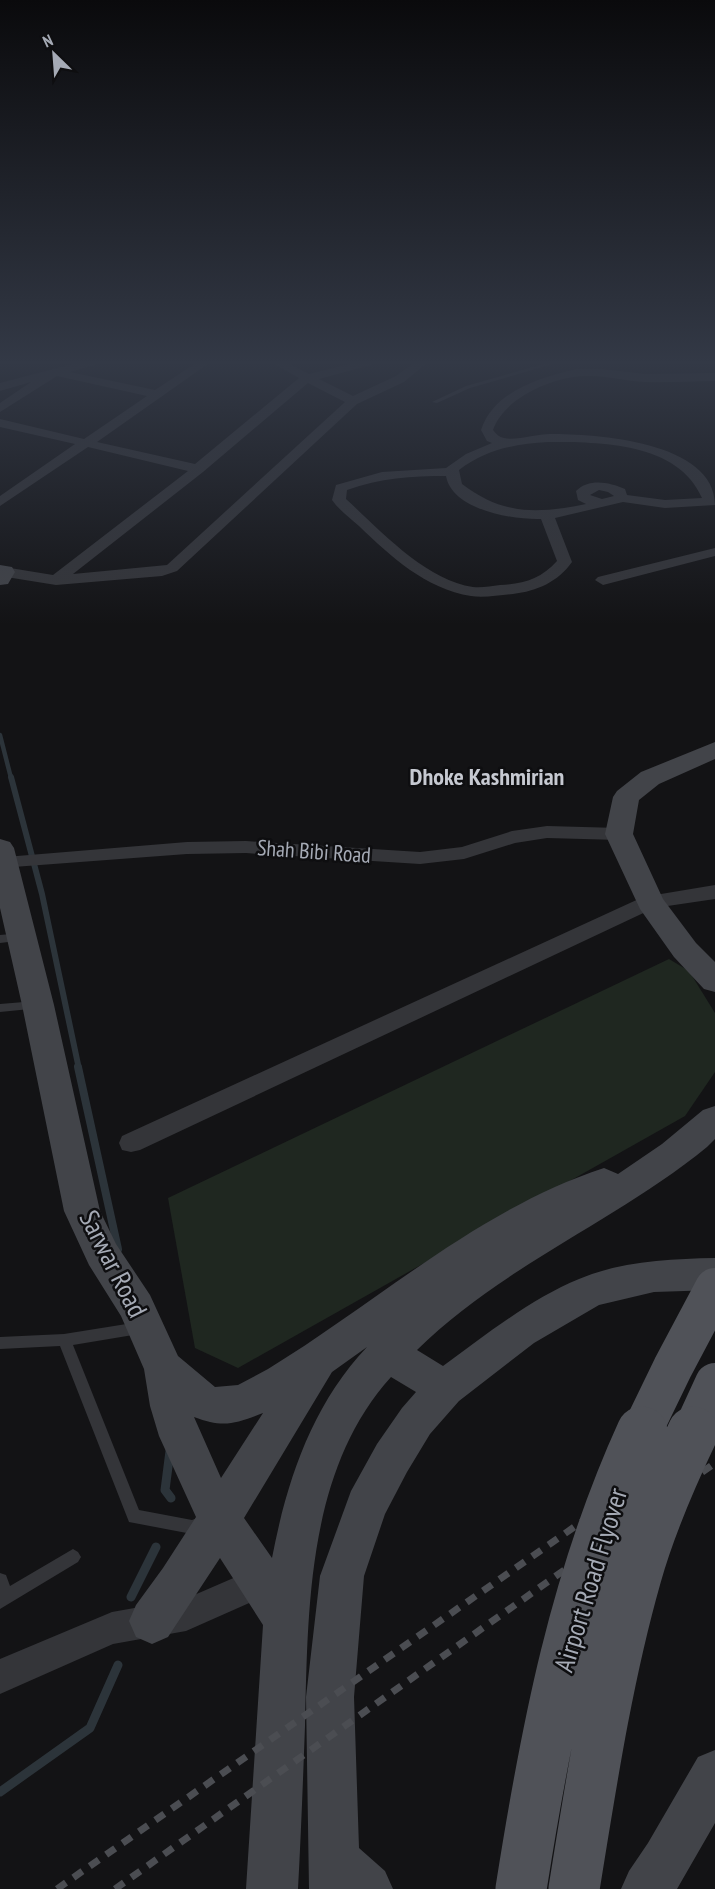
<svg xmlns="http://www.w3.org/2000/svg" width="715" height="1889" font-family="'PT Sans Narrow',sans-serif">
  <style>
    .green { fill: #1f2720 }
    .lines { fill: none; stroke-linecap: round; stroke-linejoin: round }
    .stream-far3 { stroke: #2c343a; stroke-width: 4.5 }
    .stream-far2 { stroke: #2c343a; stroke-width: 6 }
    .stream-far1 { stroke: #2c343a; stroke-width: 8 }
    .stream { stroke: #2c343a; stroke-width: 9 }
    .lane { fill: #343539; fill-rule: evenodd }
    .street { fill: #343539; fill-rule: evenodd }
    .secondary { fill: #424449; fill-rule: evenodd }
    .rail-far1 { stroke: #4b4d52; stroke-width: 5; stroke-dasharray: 9 8; stroke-linecap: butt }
    .rail { stroke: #4b4d52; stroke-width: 7; stroke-dasharray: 11 9; stroke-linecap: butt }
    .primary-bridge-far1 { stroke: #505258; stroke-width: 40 }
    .primary-bridge { stroke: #505258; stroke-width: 51 }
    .labels { text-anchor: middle; stroke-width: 5; stroke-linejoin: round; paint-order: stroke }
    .street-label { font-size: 22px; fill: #a5aab5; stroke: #0e0e10 }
    .neighbourhood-label { font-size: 24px; font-weight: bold; fill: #c6c9d1; stroke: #0e0e10 }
    .near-street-label { font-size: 27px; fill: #a5aab5; stroke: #0e0e10 }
  </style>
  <rect width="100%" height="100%" fill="#131315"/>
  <path class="green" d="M669,959L689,971L715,1013V1072L685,1116L238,1368L195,1348L168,1198Z"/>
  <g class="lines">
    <path class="stream-far3" d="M0,735L11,778"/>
    <path class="stream-far2" d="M11,777L42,894L79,1069"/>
    <path class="stream-far1" d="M78,1067L118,1249"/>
    <path class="stream" d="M170,1451L165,1490L171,1498
      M131,1597L156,1547
      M0,1792L90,1728L118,1665"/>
    <path class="lane" d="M554,361H563L470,388L437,403L432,402L466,386Z
      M21,933L25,934L26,937L25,940L0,943V935Z
      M36,1001L40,1002L41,1005L40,1008L0,1012V1004Z
      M139,1322L144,1324L146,1328L144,1332L139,1334L73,1345L139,1510L192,1520L203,1516L208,1518L211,1523L208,1528L192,1534L129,1522L60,1346L0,1349V1337L64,1334Z
      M73,1549L78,1552L81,1557L78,1562L0,1609V1573L6,1575L10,1586Z"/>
    <path class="street" d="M84,361H103L101,363L70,372L155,390L199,361H212L97,442L195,464L299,378L269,361H284L309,374L361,361H380L378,363L319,379L353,396L396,376L416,361H429L404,382L357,404L177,571L162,576L56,585L0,576V568L4,567L53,575L188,471L88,447L0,506V496L75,444L0,427V419L84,439L147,396L57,376L0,412V403L31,382L0,391V383ZM308,383L345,402L167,565L73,574L203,472Z
      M576,369H602L645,374L715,373V381C692,381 668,383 645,382C625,381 605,375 585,376C552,377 504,398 493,430C496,434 499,437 504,438C515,441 537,434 550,434C595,434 715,441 715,505L665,508L623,502L555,518L572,562C558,582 537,591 513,594C500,595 484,598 471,596C426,589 390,556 359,526C350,518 339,510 332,500L336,485L382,472L446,468L466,454L492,443L487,441L481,430C494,391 539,378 576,369ZM548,442C600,442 678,442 702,498L665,500L627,495L625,489C609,482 589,478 576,491L578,500L586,504C536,514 503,515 462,484L459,470C486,449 515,444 548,442ZM446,476C452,510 513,520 541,519L557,561C541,579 523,584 500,585C491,586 482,588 473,587C425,580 380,530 346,499L347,490C380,478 412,476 446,476ZM599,490L608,492L614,496L602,499L590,495Z
      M715,548V556L603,585L595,580L598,577Z
      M547,826L619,828L626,830L629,834L626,838L619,840L547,838L515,843L464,859L420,864L246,853L187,854L0,868V858L5,857L187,842L246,841L420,852L462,847L512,831Z
      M715,885V899L654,908L140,1150L131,1152L122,1150L119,1143L122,1136L643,897Z
      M261,1566L272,1571L277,1582L272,1593L186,1631L113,1644L0,1694V1659L112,1612L185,1599Z"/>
    <path class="secondary" d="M0,565L12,567L15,572L8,584L0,585Z
      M715,742V759L659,784L639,800L633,834L663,899L696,943L715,962V992L704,989L674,957L640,909L605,834L613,797L617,791L641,772Z
      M0,839L10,842L14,848L54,1005L100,1211L116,1244L150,1295L178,1356L215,1387L238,1385L268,1369C379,1301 479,1209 604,1168L618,1174L662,1144L703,1110L715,1106V1139L707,1147C615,1222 502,1266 417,1350L443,1366C484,1336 532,1298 579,1279C622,1261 669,1259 715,1258V1290L654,1292L599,1305L534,1343L459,1401L430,1434L407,1472L385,1514L364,1576L354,1697L359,1848L385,1871L393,1889H309L306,1697L320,1576L351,1491L377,1444L402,1408L416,1392L391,1377C307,1470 308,1608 305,1726C303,1780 301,1835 298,1889H246L263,1625L220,1558L168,1637L152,1644L136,1637L129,1621L136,1605L163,1568L196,1517L159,1436L150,1406L144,1369L121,1316L89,1265L64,1211L22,1005L0,908ZM367,1347C312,1405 287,1480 272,1558L244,1518L332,1372ZM263,1413L221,1478L194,1417C223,1428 235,1424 263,1413Z
      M715,1750V1823L677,1889H621L629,1871L648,1843L698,1757Z"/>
    <path class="rail-far1" d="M708,1433L715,1428"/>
    <path class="rail" d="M57,1889L710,1432
      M115,1889L715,1463"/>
    <path class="primary-bridge-far1" d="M641,1433L673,1367L715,1288
      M692,1433L715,1383"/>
    <path class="primary-bridge" d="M521,1889C546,1730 575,1579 642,1432
      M574,1889C591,1784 607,1678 636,1576C650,1526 671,1478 693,1432"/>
  </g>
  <linearGradient id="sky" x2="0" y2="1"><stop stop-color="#0a0a0c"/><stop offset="0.58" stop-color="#333946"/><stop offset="1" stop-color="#333946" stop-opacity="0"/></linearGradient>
  <rect width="715" height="625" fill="url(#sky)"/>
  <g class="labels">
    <g class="street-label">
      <text transform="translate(314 851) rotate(4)" y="8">Shah Bibi Road</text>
    </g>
    <g class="neighbourhood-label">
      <text x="487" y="785">Dhoke Kashmirian</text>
    </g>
    <g class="near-street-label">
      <text transform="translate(113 1264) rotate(63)" y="9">Sarwar Road</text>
      <text transform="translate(591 1580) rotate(-73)" y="9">Airport Road Flyover</text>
    </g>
  </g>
  <g transform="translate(54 54) rotate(335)" stroke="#0e0e10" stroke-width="4.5" paint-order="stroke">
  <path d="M0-4.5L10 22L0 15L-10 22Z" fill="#a5aab5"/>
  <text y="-9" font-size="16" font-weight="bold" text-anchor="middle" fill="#a5aab5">N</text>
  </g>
</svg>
